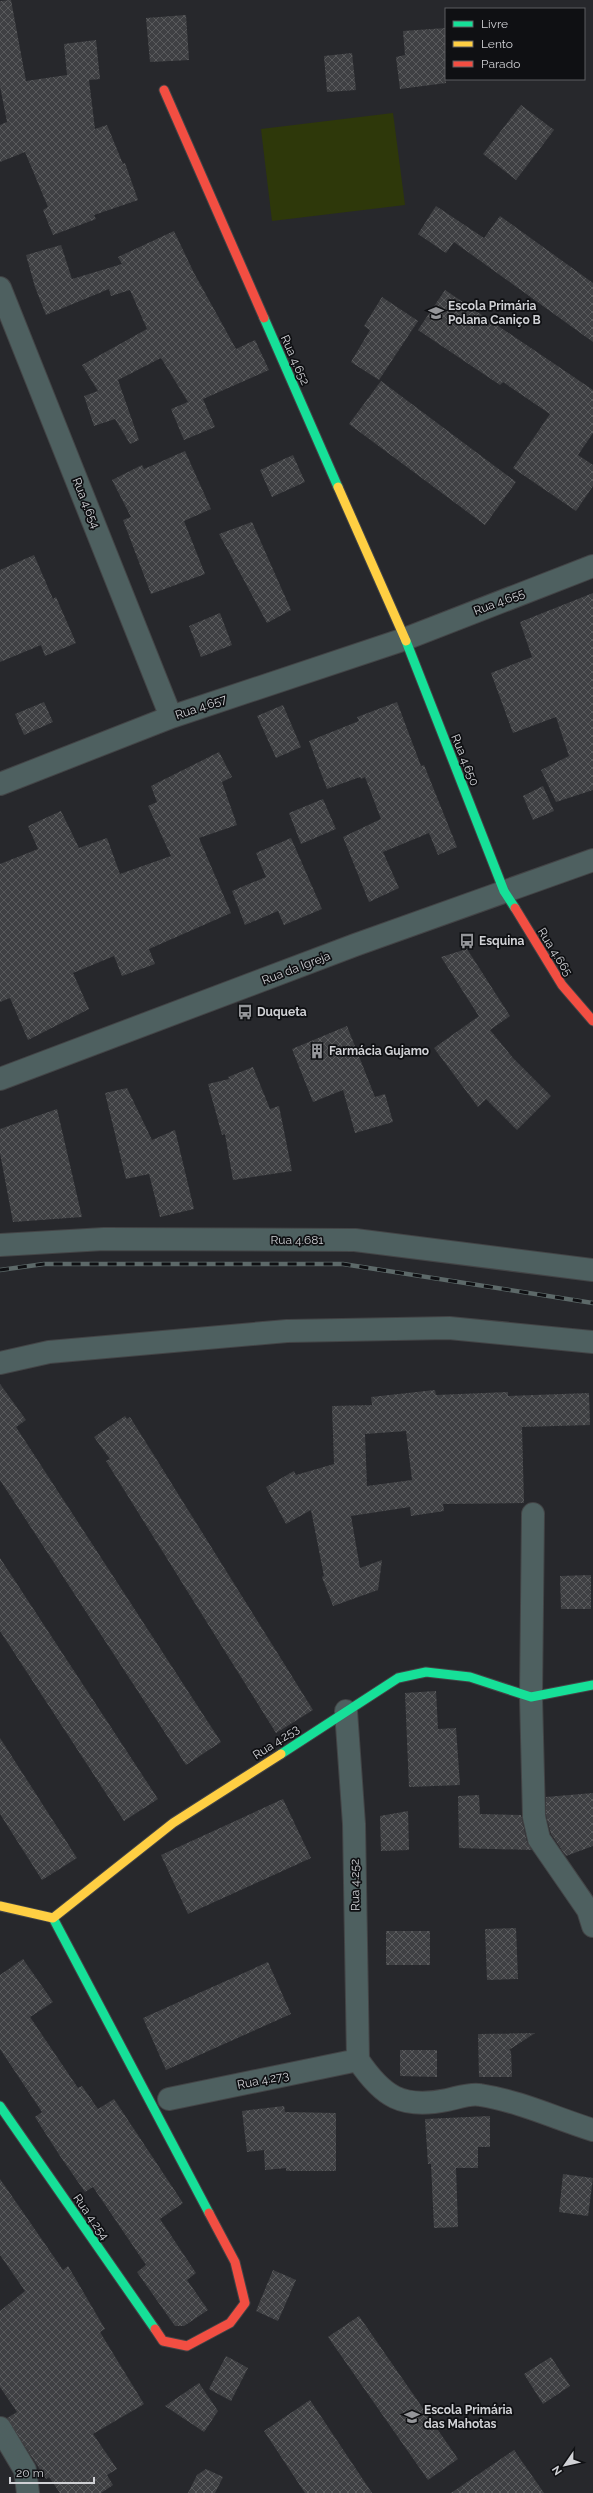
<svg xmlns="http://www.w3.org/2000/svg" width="593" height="2493" font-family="Raleway,sans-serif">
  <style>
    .garden { fill: #2e380a }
    .building { fill: url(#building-cross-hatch); fill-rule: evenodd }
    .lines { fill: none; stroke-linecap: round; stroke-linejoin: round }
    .street-casing { stroke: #434446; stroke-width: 24 }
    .fast-casing { stroke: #434446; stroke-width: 11 }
    .slow-casing { stroke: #434446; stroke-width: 11 }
    .jam-casing { stroke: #434446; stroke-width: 11 }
    .street { stroke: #4e6060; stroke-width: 22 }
    .fast { stroke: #16e098; stroke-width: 9 }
    .slow { stroke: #ffcf43; stroke-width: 9 }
    .jam { stroke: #f24e42; stroke-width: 9 }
    .rail-casing { stroke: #5d6969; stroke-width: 4.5 }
    .rail { stroke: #0f1013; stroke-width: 3; stroke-dasharray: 9; stroke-linecap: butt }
    .labels { text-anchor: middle; stroke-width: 3.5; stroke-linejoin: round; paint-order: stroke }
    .poi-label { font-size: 12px; font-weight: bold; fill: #d0d1d5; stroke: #0f1013; text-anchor: start }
    .street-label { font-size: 12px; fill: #d0d1d5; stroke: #0f1013 }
  </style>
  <defs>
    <pattern id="building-cross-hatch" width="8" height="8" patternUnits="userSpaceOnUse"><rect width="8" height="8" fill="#3f4043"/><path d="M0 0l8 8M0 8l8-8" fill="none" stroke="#5a5b5d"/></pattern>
  </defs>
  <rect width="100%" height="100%" fill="#27282c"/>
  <path class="garden" d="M393,113L405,205L272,221L261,129Z"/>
  <path class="building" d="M11,0L26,81L67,75L64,44L96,40L100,79L89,80L95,129L107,125L123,164L125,163L138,200L94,215L96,219L53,235L43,210L48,207L25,152L0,162V125L7,122L0,86V1Z
    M186,15L189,60L150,62L146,18Z
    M446,28V83L400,89L396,57L405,55L403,31Z
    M352,53L356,90L327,92L324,56Z
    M521,105L554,130L516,180L483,154Z
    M436,206L484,238L500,216L593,283V342L454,242L446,253L418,234Z
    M174,231L194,273L236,349L255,340L269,370L203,399L215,427L184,440L171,409L188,402L161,358L118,380L139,440L130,444L115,419L94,426L84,396L98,391L82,365L147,329L130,290L111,296L109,289L46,315L35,287L26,255L61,245L72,279L122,264L118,257Z
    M445,290L593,390V433L578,455L593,465V486L576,511L513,468L550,414L503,382L500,385L418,330Z
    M382,297L418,321L379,380L351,362L370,330L364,326Z
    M381,381L516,482L485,525L349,424Z
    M185,451L211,509L184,521L205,574L151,594L123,520L131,517L112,480L142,465L144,469Z
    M293,455L305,482L272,497L260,470Z
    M252,522L291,610L267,623L219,534Z
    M34,555L53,599L56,597L76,643L45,656L41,645L0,662V570Z
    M593,593V790L556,802L541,770L569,756L556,717L513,733L491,673L532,657L520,622Z
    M220,613L232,645L201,657L189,626Z
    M44,702L53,722L24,735L15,714Z
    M397,702L421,766L424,765L457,847L438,855L429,833L383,852L399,888L369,902L343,837L381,819L365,777L361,779L360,777L327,789L309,741L359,721L357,717Z
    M283,705L301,747L276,758L257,716Z
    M219,752L232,777L222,782L237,825L199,838L231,913L149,949L155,964L122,976L114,956L73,973L89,1009L28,1040L10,998L0,1002V864L38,849L28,826L61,811L79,848L107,838L120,874L171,856L148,806L157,802L151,786Z
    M543,786L554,811L533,820L523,796Z
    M323,799L336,829L301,844L289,813Z
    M291,838L322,909L284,925L278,911L245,925L232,891L266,877L256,853Z
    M467,949L510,1016L490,1030L513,1058L551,1096L517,1130L486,1099L478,1107L434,1048L479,1016L480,1018L441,957Z
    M347,1026L375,1097L385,1094L393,1122L355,1133L343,1090L313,1102L292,1049Z
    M253,1067L270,1109L279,1106L292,1171L233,1180L225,1134L222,1135L208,1084L229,1079L228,1077Z
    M127,1088L152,1140L175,1130L194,1209L160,1217L149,1174L126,1179L105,1093Z
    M57,1109L82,1217L13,1222L0,1153V1129Z
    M0,1384L26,1420L16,1427L221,1742L186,1765L0,1480Z
    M435,1390L436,1395L508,1392V1396L589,1393L590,1425L522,1427L524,1503L443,1504L444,1511L411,1516L410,1507L351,1516L360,1568L382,1560L378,1590L333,1606L322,1577L324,1576L311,1510L286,1524L266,1487L294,1471L296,1475L334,1464L332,1406L372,1405L371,1397ZM406,1431L412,1480L367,1486L365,1434Z
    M125,1416L127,1419L130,1417L313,1710L276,1733L106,1461L110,1459L94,1437Z
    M0,1558L158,1799L124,1821L0,1631Z
    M591,1575V1609H561L560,1576Z
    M436,1691L438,1729L456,1728L460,1785L409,1787L405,1693Z
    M0,1738L77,1858L42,1880L0,1814Z
    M593,1793V1846L566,1856L551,1834L546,1815V1797Z
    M479,1795L480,1814L521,1815L527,1842L532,1850L459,1848L458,1796Z
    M283,1799L311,1858L188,1914L161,1855Z
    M408,1811L409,1850L381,1851L380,1816Z
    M516,1928L518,1979L487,1980L485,1929Z
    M386,1931H430V1965H386Z
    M23,1959L53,2002L30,2017L78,2088L82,2086L98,2109L114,2099L183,2203L160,2219L196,2273L187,2280L208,2310L184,2326H175L137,2272L146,2265L93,2187L85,2192L60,2156L35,2117L42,2112L0,2049V1975Z
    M268,1962L291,2014L166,2070L143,2018Z
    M535,2033L509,2050L511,2051L512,2077H479L478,2034Z
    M400,2050H437V2077L400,2076Z
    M284,2106L285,2112L336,2113V2171H286V2168L265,2170L264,2150L247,2152L242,2111Z
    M490,2116V2147H478V2168H456L458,2227L434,2228L431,2164H428L425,2119Z
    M563,2174L593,2178L588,2216L559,2212Z
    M0,2179L63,2270L68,2266L105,2329L100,2332L144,2404L93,2434L117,2469L107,2475L113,2485L101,2493H60L49,2477L46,2479L7,2418L17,2412L0,2387V2311L25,2291L0,2255Z
    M273,2270L296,2280L278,2321L256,2311Z
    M359,2316L458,2459L428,2480L328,2337Z
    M226,2356L248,2368L231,2401L209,2389Z
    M551,2357L570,2386L543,2404L524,2374Z
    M199,2383L218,2411L204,2432L165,2406Z
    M310,2400L372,2493H305L264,2431Z
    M514,2450L544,2493H451Z
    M206,2469L223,2477L215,2493H188L197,2475Z"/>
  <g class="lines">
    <g class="street-casing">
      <path id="street" d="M0,288L171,717
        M0,784L171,717L405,639L593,566
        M0,1079L355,945L593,860
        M0,1245L104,1239L355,1240L593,1270
        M0,1363L49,1352L287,1331L449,1328L593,1342
        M533,1514L531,1697L534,1817L539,1839L588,1910L593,1926
        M346,1711L354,1824L358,2060
        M358,2060C383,2097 402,2109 447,2100C457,2098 470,2093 480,2095C519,2101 555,2118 593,2130
        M169,2099L358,2060
        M0,2428L25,2470L28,2493"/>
    </g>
    <g class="fast-casing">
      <path id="fast" d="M264,318L338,487
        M406,641L504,891L515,908
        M281,1754L398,1678L426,1672L470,1677L531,1697L593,1685
        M53,1918L209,2213
        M0,2106L155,2329"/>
    </g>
    <g class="slow-casing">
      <path id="slow" d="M338,487L406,641
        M0,1906L53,1918L173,1823L281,1754"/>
    </g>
    <g class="jam-casing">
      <path id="jam" d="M164,90L264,318
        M515,908L562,985L593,1021
        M155,2329L163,2341L187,2346L230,2323L245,2303L235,2262L209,2213"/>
    </g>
    <use href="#street" class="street"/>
    <use href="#fast" class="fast"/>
    <use href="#slow" class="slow"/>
    <use href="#jam" class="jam"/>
    <g class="rail-casing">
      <path id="rail" d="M0,1270L44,1264H343L593,1303"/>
    </g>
    <use href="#rail" class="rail"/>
  </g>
  <defs>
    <g id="school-bare" transform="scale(1.2)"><path d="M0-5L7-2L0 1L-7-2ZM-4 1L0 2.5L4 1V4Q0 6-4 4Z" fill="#95969a" stroke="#0f1013" stroke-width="2.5" paint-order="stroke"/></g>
    <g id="bus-bare" transform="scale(1.2)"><path d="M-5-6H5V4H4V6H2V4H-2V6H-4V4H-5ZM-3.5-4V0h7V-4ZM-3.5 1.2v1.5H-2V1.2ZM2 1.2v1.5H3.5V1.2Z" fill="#95969a" stroke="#0f1013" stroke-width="2.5" paint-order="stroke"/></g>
    <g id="building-bare" transform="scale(1.2)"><path d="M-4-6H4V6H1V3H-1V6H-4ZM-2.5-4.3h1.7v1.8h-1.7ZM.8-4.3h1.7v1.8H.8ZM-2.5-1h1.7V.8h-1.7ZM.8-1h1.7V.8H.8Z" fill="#95969a" stroke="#0f1013" stroke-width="2.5" paint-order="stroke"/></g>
  </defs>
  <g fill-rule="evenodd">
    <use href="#school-bare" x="436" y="313"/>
    <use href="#bus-bare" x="467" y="941"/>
    <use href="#bus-bare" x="245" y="1012"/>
    <use href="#building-bare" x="317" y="1051"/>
    <use href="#school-bare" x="412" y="2417"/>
  </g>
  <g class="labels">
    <g class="poi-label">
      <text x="448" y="310">Escola Primária<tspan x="448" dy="14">Polana Caniço B</tspan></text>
      <text x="479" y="945">Esquina</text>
      <text x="257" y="1016">Duqueta</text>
      <text x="329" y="1055">Farmácia Gujamo</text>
      <text x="424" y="2414">Escola Primária<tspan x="424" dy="14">das Mahotas</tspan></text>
    </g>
    <g class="street-label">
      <text transform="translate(295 360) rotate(66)" y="4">Rua 4.652</text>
      <text transform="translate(86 503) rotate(68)" y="4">Rua 4.654</text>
      <text transform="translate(499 602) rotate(-21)" y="4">Rua 4.655</text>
      <text transform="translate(201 707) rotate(-19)" y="4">Rua 4.657</text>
      <text transform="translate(465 760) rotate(68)" y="4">Rua 4.650</text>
      <text transform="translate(555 952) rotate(58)" y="4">Rua 4.665</text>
      <text transform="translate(296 968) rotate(-21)" y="4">Rua da Igreja</text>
      <text x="297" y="1244">Rua 4.681</text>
      <text transform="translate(276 1742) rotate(-33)" y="4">Rua 4.253</text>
      <text transform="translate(355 1885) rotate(-91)" y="4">Rua 4.252</text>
      <text transform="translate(263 2080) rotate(-11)" y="4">Rua 4.273</text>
      <text transform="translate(91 2217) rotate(55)" y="4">Rua 4.254</text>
    </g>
  </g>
  <rect x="445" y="8" width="140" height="72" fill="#0f1013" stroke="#5c5d61"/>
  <rect x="453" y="21" width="20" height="6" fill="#16e098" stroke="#5c5d61"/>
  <text x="481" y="28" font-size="12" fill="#d0d1d5">Livre</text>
  <rect x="453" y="41" width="20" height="6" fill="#ffcf43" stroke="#5c5d61"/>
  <text x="481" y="48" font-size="12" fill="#d0d1d5">Lento</text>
  <rect x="453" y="61" width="20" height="6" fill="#f24e42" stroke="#5c5d61"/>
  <text x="481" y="68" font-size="12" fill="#d0d1d5">Parado</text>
  <g transform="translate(565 2465) rotate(236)" stroke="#0f1013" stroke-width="3" paint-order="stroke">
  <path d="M0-3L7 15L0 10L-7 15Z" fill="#d0d1d5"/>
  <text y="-6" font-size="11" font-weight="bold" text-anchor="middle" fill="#d0d1d5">N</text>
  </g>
  <path d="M10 2477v6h84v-6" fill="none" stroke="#d0d1d5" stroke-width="2"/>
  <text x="16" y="2477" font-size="12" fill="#d0d1d5" stroke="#0f1013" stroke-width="3" paint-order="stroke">20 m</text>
</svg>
